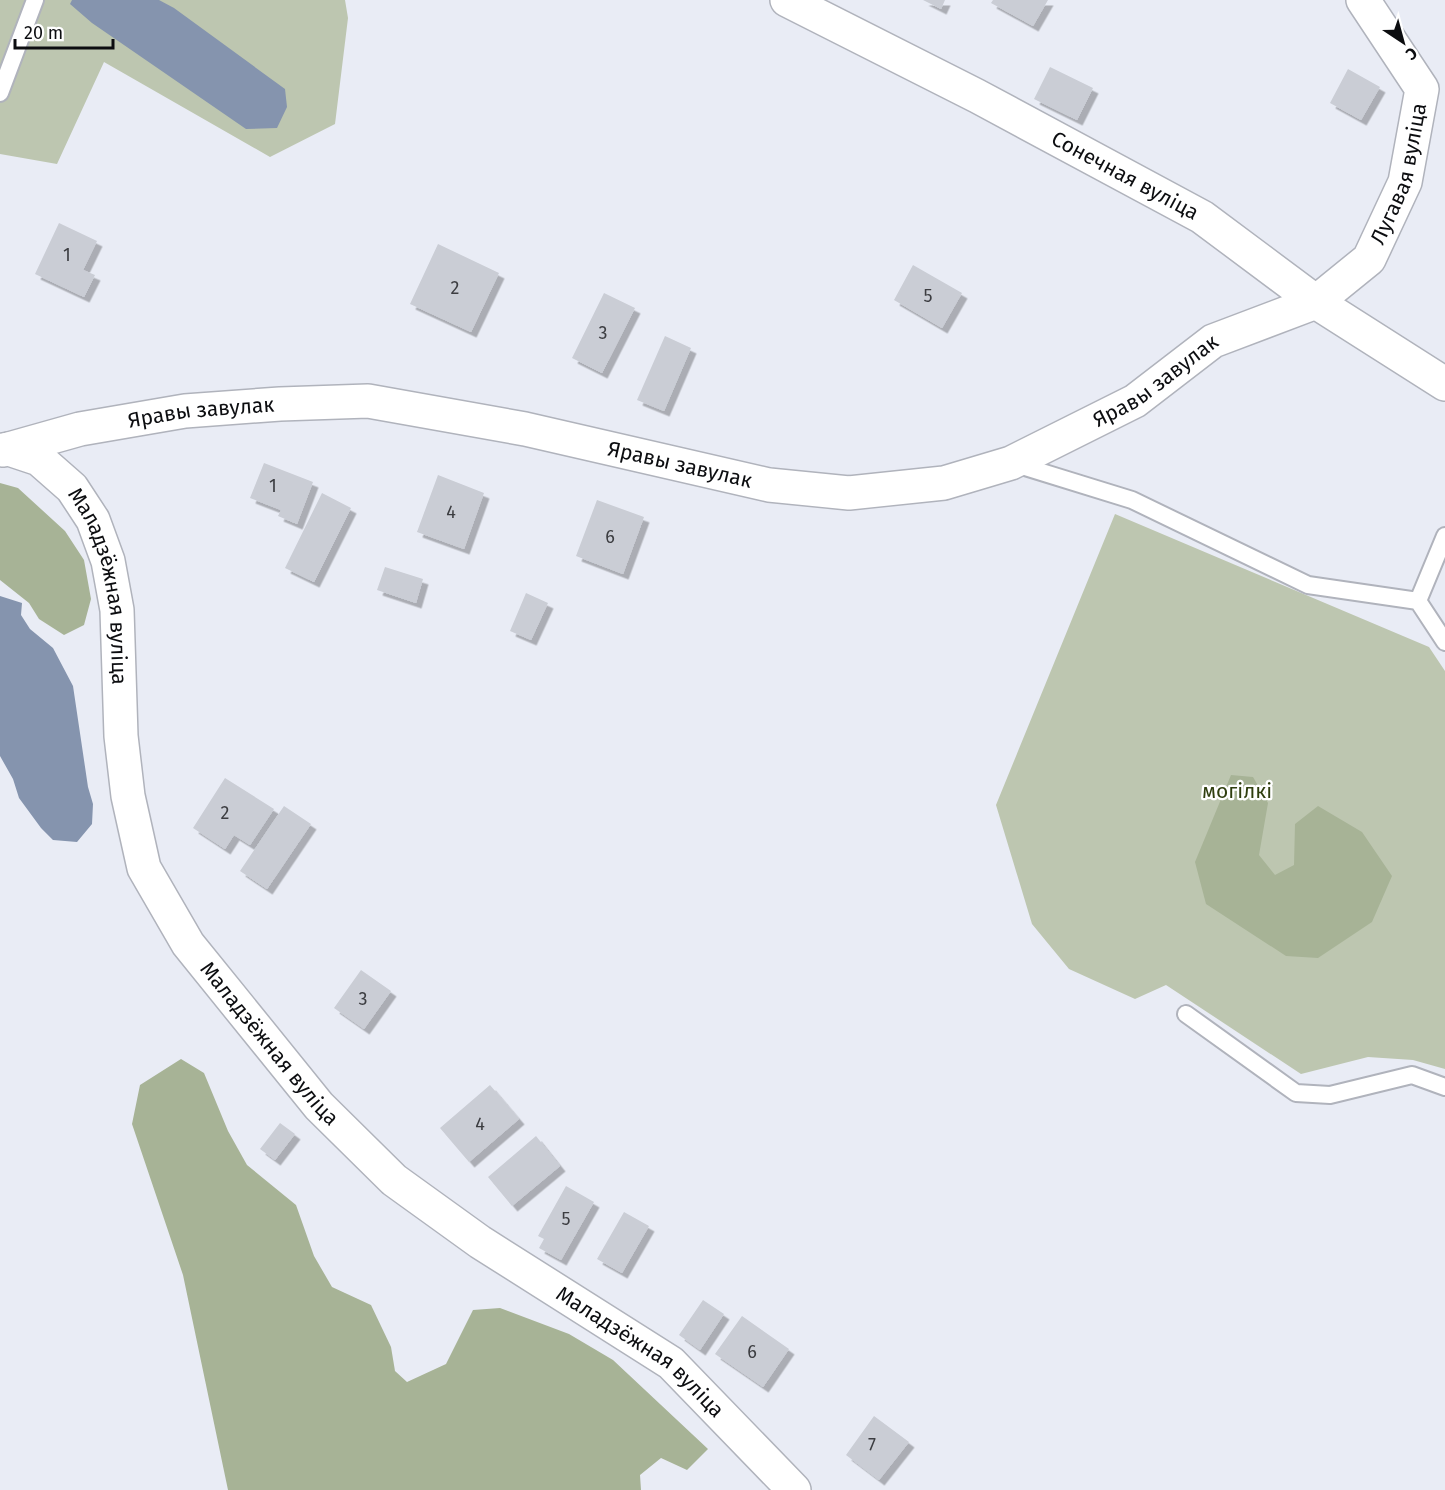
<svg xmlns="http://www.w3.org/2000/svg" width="1445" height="1490" font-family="'Fira Sans',sans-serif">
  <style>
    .green { fill: #bdc6b0 }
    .forest { fill: #a7b396 }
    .water { fill: #8594ae }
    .building { fill: #cacdd5; filter: url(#shadow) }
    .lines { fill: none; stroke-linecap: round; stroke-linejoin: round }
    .lane-casing { stroke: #b0b3bc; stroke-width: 20 }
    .street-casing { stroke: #b0b3bc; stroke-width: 36 }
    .lane { stroke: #fff; stroke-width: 16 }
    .street { stroke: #fff; stroke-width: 33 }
    .labels { text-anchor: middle; stroke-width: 4.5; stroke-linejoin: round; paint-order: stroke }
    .number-label { font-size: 18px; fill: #3c3d41 }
    .street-label { font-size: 21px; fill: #0c0d10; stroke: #fff }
    .park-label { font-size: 21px; fill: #2f3e0e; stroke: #fff }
  </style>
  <defs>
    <filter id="shadow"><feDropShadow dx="5.5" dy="5.5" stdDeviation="0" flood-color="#0004"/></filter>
  </defs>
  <rect width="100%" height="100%" fill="#e9ecf5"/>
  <path class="green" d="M0,0H345L348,18L335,124L270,157L104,62L57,164L0,154Z
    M1115,514L1429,647L1445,671V1069L1413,1060L1368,1057L1301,1074L1166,985L1135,999L1069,969L1032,924L996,805Z"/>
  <path class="forest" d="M0,483L18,488L65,531L84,560L91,599L84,625L64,635L39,619L29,603L0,580Z
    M1231,775L1253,777L1268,803L1259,855L1275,875L1294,865L1295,824L1318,806L1362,832L1392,876L1372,922L1318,958L1286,956L1206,904L1195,862Z
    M181,1059L204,1073L228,1131L247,1165L296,1205L314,1256L332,1287L371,1305L391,1347L395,1371L407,1382L446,1364L473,1310L500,1308L569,1334L613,1360L708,1449L687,1470L661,1458L640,1475L641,1490H228L183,1275L132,1124L140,1085Z"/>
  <path class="water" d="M72,0H159L174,8L285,89L287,107L277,128L246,129L92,23L70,4Z
    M0,596L22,603L21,615L30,629L53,648L73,686L88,787L93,804L92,824L77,842L53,840L41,828L19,798L13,779L0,756Z"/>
  <path class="building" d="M923,0H945L941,9Z
    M993,0H1048L1033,26L991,3Z
    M1050,67L1093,88L1077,120L1034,99Z
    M1348,69L1380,87L1361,120L1330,103Z
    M59,223L97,241L83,270L95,275L84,297L35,274Z
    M438,244L499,273L471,332L410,304Z
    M913,265L962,293L942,328L894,300Z
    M604,293L635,308L602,373L572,358Z
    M665,336L691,348L664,411L637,400Z
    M264,463L313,482L297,524L278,516L281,510L250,498Z
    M438,475L484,493L464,549L417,532Z
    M322,493L351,508L314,582L285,568Z
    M597,500L644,517L623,574L576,556Z
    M385,567L423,579L416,603L377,590Z
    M526,593L548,603L531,640L510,631Z
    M225,778L274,809L250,845L234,835L225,849L193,828Z
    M284,806L311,824L267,889L240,871Z
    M361,970L391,991L364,1029L334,1008Z
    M490,1085L519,1119L469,1162L440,1128Z
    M280,1123L295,1134L275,1160L260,1149Z
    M536,1136L560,1166L512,1206L488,1177Z
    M566,1186L594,1202L561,1260L539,1248L544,1239L538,1236Z
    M624,1212L649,1226L622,1273L597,1259Z
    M703,1300L724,1314L700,1350L679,1335Z
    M742,1316L789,1349L763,1387L715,1354Z
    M874,1416L909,1442L879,1480L846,1455Z"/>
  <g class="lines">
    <g class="lane-casing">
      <path id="lane" d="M0,93L35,0
        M1012,463L1132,500L1308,585L1418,601L1445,642
        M1418,601L1445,536
        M1186,1014L1296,1093L1330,1095L1412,1075L1445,1087"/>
    </g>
    <g class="street-casing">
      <g id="street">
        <path id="s1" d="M787,0L977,96L1202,217L1316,302L1445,384"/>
        <path id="s2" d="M9,449L80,429L185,411L280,404L368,401L525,429L769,485L849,493L944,483L1011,463L1135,401L1213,341L1316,302L1369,259L1405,182L1422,89L1363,0"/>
        <path id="s3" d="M3,450L9,449L39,459L72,488L93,520L108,561L117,610L121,736L128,796L144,868L188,944L319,1106L394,1180L480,1242L671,1363L794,1490"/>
      </g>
    </g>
    <use href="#lane" class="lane"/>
    <use href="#street" class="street"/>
  </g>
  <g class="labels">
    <g class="number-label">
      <text x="67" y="261">1</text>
      <text x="455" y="294">2</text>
      <text x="928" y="302">5</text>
      <text x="603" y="339">3</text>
      <text x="273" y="492">1</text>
      <text x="451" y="518">4</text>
      <text x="610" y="543">6</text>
      <text x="225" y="819">2</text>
      <text x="363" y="1005">3</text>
      <text x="480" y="1130">4</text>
      <text x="566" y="1225">5</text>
      <text x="752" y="1358">6</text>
      <text x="872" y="1451">7</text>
    </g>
    <g class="street-label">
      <text dy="7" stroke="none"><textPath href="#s2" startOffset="1526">Лугавая вуліца</textPath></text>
      <text dy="7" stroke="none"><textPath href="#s1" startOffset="381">Сонечная вуліца</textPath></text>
      <text dy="7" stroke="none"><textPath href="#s2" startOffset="1186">Яравы завулак</textPath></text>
      <text dy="7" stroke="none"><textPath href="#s2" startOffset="196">Яравы завулак</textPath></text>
      <text dy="7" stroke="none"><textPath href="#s2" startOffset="682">Яравы завулак</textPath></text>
      <text dy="7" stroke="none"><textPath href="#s3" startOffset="186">Маладзёжная вуліца</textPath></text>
      <text dy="7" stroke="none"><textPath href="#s3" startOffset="690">Маладзёжная вуліца</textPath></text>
      <text dy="7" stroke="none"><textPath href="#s3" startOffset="1176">Маладзёжная вуліца</textPath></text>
    </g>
    <g class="park-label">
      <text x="1237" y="798">могілкі</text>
    </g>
  </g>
  <g transform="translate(1403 42) rotate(144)" stroke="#ffffff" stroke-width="4.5" paint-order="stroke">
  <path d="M0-4.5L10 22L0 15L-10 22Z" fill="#0c0d10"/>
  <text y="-9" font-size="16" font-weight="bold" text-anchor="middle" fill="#0c0d10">С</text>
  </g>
  <path d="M15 39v9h98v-9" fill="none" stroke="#0c0d10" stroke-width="3"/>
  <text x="24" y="39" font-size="18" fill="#0c0d10" stroke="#ffffff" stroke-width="4.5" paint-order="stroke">20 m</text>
</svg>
